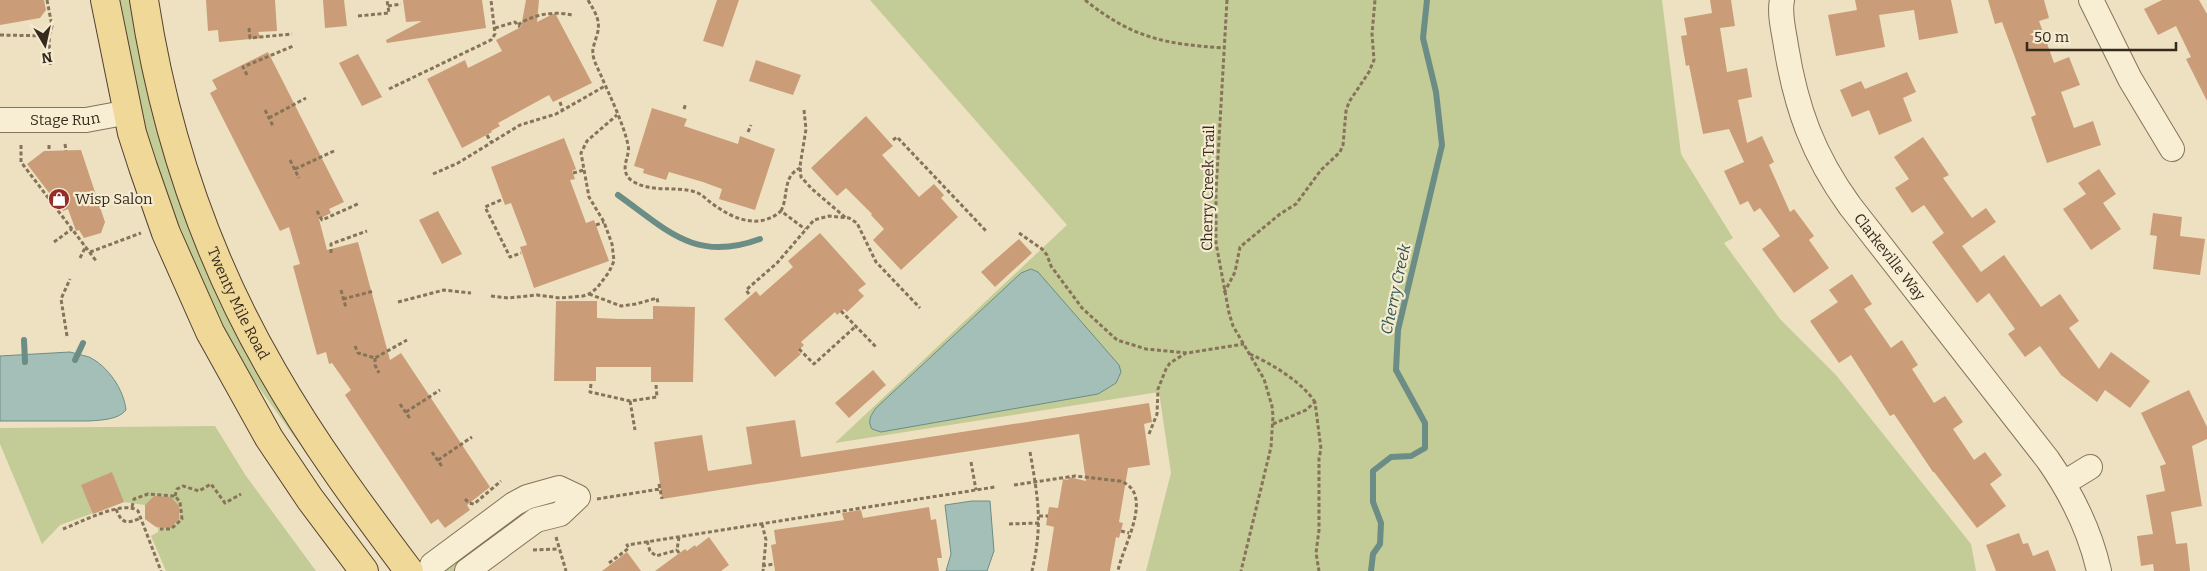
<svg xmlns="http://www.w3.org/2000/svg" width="2207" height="571" font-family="Bitter,serif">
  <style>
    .green { fill: #c3cb96 }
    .water { fill: #a4bfb8; stroke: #6b8d86 }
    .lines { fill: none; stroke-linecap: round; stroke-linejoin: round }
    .stream { stroke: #6b8d86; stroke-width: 6 }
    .building { fill: #ca9d78 }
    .minor-casing { stroke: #867359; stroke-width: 26 }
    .major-casing { stroke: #54412e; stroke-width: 30 }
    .path { stroke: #867359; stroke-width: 3; stroke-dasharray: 4 2.5; stroke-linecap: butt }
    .minor { stroke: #f8eed4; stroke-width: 24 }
    .major { stroke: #f0d899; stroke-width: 28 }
    .labels { text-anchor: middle; stroke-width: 4.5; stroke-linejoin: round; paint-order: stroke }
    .street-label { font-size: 15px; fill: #362a1d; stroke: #f5ebd1 }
    .poi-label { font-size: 15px; fill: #362a1d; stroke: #f5ebd1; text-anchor: start }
    .water-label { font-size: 16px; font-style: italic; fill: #2d5654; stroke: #f5ebd1 }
  </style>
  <rect width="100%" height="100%" fill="#ede1c1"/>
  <path class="green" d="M116,0H133L154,115L377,551L244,367C202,297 166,212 146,133C135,89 126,44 116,0Z
    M870,0H1662L1681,154L1733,238L1724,243L1780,319L1836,375L1971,544L1976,571H1146L1171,473L1159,392L835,443L1067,225Z
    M215,426L246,476L316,571H166L151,536L158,532V528L145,519V505L124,502L60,525L42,544L0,444V428Z
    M556,500V503C548,505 538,507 530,511C509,521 469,553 454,571H441L520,511Z"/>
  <path class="water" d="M1031,269L1038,272L1119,365L1121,372L1116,383L1098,394L881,432L872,429C867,421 871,415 876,408L1021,273Z
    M70,352C76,354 83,355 89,357C108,366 124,390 126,410C118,420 101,420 89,421H0V356Z
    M972,501H990L994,551L987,571H946L951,554L945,505Z"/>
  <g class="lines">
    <path class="stream" d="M618,195C667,230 695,263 760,239
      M24,340L25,362
      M75,360L83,343
      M1371,571L1373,554L1380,544L1381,523L1373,502V471L1391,457L1411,456L1425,448V423L1396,370L1398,330L1442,145L1436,92L1423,38L1427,0"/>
  </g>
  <path class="building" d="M0,0H44L46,10L40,18L0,25Z
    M206,0H275L277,31L258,32L261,38L219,42L218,30L208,31Z
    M323,0H344L347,26L325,28Z
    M403,0H482L486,28L387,43L386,40L422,21L406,22Z
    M526,0H539L537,22L555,13L592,83L553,102L549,95L498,123L500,126L491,131L492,132L462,148L427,79L465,60L468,68L502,51L496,40L521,27Z
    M717,0H739L723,47L703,41Z
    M1710,0H1731L1735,26L1720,28L1727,72L1747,68L1752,97L1738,100L1747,143L1762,136L1774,162L1769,165L1790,212L1794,209L1814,236L1809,240L1829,268L1794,293L1762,249L1780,236L1760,208L1754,212L1748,201L1740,205L1724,171L1744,162L1729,129L1703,134L1689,65L1686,66L1681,36L1687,35L1684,18L1712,13Z
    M1855,0H1951L1958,33L1919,40L1914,10L1879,15L1885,47L1836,56L1828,15L1857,10Z
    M1988,0H2044L2049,18L2039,21L2054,63L2069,57L2080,85L2061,92L2074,128L2093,121L2101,145L2047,163L2031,117L2036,115L2002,22L1995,24Z
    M2162,0H2199L2207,14V101L2186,59L2191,57L2176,26L2158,35L2144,9Z
    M268,52L344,202L329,209L331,213L319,219L327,250L358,242L390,360L401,353L490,487L467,505L470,510L445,528L438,519L431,524L345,395L351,390L332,363L329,364L326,352L317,355L293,266L300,264L289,227L280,231L210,93L217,89L212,80Z
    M358,54L382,97L362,106L339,63Z
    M756,60L801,75L793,95L749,81Z
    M1907,72L1916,92L1903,98L1912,121L1879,135L1869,110L1852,117L1840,90L1861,81L1865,89Z
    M652,108L687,119L684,126L738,144L740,136L775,149L755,210L719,199L722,189L703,182L669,172L666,180L643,173L644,169L634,166Z
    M866,116L893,146L882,155L919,197L934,184L944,195L941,198L958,217L901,270L873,240L884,229L871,215L872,214L846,188L837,196L811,168Z
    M1923,137L1949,175L1943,178L1972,218L1986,208L1996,222L1962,246L1981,272L2004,255L2041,307L2060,294L2079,321L2069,328L2099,369L2111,352L2150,381L2130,408L2105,390L2097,402L2061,375L2040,346L2025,357L2008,334L2015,329L1989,293L1977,303L1932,242L1944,233L1924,205L1912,213L1895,188L1909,179L1894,157Z
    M564,138L576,169L572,171L575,179L570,180L586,223L594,220L609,261L534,288L520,247L527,245L511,203L505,205L491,167Z
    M81,150L105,222L101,233L84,238L79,230L76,231L68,209L63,211L27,164L44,151Z
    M2099,169L2116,194L2103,203L2121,229L2091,250L2063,209L2086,194L2078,183Z
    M438,211L462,254L442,264L419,220Z
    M2153,213L2182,217L2180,236L2205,239L2200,275L2153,269L2157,236L2150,235Z
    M820,233L866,284L858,290L864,296L847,312L844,309L837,315L835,312L801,342L804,345L798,351L801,354L775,377L724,319L756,291L760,296L793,267L788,261Z
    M1019,239L1032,253L995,287L981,272Z
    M1852,274L1872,304L1864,309L1891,348L1902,340L1918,365L1912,369L1934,403L1945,396L1963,422L1953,429L1974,460L1985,452L2002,475L1990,484L2006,506L1977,528L1934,472H1933L1894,414L1890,416L1851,355L1839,363L1810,321L1838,302L1829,290Z
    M556,301H597V318L619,319H653V306L695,307L693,382H651V367H596V381H554Z
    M873,370L886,385L849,418L835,403Z
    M2189,390L2207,427V439L2192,446L2202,506L2171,512L2176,544L2187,543L2190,571H2154L2153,564L2141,566L2137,536L2153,534L2146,495L2165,491L2160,466L2166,464L2141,413Z
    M1149,403L1152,422L1144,424L1150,465L1128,468L1119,522L1123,523L1119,538L1116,537L1110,571H1047L1054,527L1046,525L1049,507L1058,508L1063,479L1068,480L1069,477L1086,481L1079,434L662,499L654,442L702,435L708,471L752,464L746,427L795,420L801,457Z
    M112,472L124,502L93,514L81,485Z
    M154,496L171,497L179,506V519L170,528L156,527L145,519V505Z
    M929,507L931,520L936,519L942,558H937L939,571H775L771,545L776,544L774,530L844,520L842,513L861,510L863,518Z
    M2019,533L2023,544L2028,543L2033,556L2048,550L2056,571H1996L1986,545Z
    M709,537L729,565L721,571H655L685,549L687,551L695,545L696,547Z
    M627,552L641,571H602Z"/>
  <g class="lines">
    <g class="minor-casing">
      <g id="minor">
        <path id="s1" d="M1782,0C1779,14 1784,32 1786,46C1796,108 1813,155 1850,206L2048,460C2071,493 2090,531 2099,571"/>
        <path d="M2091,0L2130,79L2172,149"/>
        <path id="s2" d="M0,120H86L129,112"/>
        <path d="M2064,483L2090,467"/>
        <path d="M430,571L432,565L514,504L527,497L559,488L578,497L560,514L536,520L467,571"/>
      </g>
    </g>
    <g class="major-casing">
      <g id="major">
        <path d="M105,0L132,133L143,167L166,233L210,332L269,438L310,499L364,571"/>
        <path id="s3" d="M144,0C164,131 206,257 273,372C313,442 361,507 409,571"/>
      </g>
    </g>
    <path class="path" d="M47,0L52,26L49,36L50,65
      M588,0C596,14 602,22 596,38C595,43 592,48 593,53C593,61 599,70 602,78C610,96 624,125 628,145C631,156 618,169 631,180C653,196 687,182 704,197C725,215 756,233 781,211L805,229
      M1085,0C1132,38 1165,44 1223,48
      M1227,0L1216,192V243L1229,313L1233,326L1264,379L1272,406L1273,416L1271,447L1241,571
      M388,6L401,4
      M358,16L389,13L387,0
      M518,25C533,14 555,11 572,15
      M249,28L250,38L292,34
      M495,28L515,22L520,27
      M0,35L49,36
      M247,75L243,67L293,46
      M389,89L491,40L495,34L491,0
      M560,102L563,111
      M684,109L686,103
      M265,110L273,126
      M804,110L806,129L800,166L801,177L812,189L846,218
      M269,118L306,98
      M748,132L751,125
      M487,135L491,142
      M893,140L897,137L987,232
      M65,144L66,151
      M21,145V162L97,262
      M49,145V151
      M290,160L299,178
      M295,169L334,151
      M573,173L584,170
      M433,174L458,163L520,125L556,114L605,86
      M501,200L485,207L510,257L521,253
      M317,211L322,220L360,203
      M781,211C789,195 782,177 800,168
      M596,225L604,222
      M1019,233L1042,249L1047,255L1051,266L1082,308L1117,340L1146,349L1187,353L1244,344
      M54,242L72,229
      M90,252L141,233
      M331,253V244L367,231
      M80,258L86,246
      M341,290L346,308
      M1224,293L1235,272L1240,247L1280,214L1296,204L1321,170L1340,152L1343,145L1346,111L1349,102L1369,72L1374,60L1372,34L1375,0
      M589,294L621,306L636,304L657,298L658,303
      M749,294L746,290L777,263L814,220L829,216L849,218L857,223L876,262L920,308
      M491,296L508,298L537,295L560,298L583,296L589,294L597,288L609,272L614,261L612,244L604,222L589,197L581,153L587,141L617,115
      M343,299L374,291
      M398,302L444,290L471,293
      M841,311L877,348
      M67,336L61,299L70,279
      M355,346L358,353L375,358L407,340
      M799,349L814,364L856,326
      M1250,354C1272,364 1302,382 1315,402
      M375,358V365L379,373
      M591,384L590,392L630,401L657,397L656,385
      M630,401L635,430
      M400,404L411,420
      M406,412L440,390
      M1273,424L1306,410L1315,402L1321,449L1319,458V530L1316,553L1319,571
      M1149,434L1157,414L1158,389L1166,369L1170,363L1186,353
      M432,452L443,468
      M1030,452C1038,498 1043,524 1032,571
      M438,460L472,437
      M971,462L976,490
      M659,484L662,499
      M1014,485L1075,476L1120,481C1156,493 1122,547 1118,571
      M175,496L177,489L183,486L199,491L211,484L225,503L241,494
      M465,499L469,503L474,504L501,481
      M597,499L660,489
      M132,507L134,499L148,494L175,496L180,502L182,519L171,529H160
      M116,509C122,524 126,524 141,518
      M1039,516H1048
      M762,524L766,540L763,571
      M1009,524L1040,523
      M63,529C79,523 124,499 138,511L161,571
      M1121,531L1129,533
      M556,537L566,571
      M679,537L677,550L679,553
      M647,541L650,551L656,556L677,550
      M533,550L558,549
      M609,563L629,548L627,545L995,487
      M762,566L774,564"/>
    <use href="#minor" class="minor"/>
    <use href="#major" class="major"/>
  </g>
  <defs>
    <g id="shop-disc" transform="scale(1.125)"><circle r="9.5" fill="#942d2a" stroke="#f5ebd1"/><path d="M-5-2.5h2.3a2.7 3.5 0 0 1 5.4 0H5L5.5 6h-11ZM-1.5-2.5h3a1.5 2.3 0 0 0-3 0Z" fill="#fff"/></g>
  </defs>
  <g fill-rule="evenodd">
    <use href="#shop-disc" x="59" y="199"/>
  </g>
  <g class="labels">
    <g class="street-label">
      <text dy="5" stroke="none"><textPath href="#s2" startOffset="65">Stage Run</textPath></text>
      <text transform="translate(1208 188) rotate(-89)" y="5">Cherry Creek Trail</text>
      <text dy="5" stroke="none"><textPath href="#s1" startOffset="285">Clarkeville Way</textPath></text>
      <text dy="5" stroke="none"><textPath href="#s3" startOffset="319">Twenty Mile Road</textPath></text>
    </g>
    <g class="poi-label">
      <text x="75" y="204">Wisp Salon</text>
    </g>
    <g class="water-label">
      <text transform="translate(1395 289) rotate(-78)" y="6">Cherry Creek</text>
    </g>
  </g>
  <g transform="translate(45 45) rotate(171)" stroke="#f5ebd1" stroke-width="4" paint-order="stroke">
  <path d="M0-4L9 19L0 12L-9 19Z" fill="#362a1d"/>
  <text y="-8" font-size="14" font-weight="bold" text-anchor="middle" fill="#362a1d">N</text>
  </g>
  <path d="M2027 42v8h149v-8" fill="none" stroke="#362a1d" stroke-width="2.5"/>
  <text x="2034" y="42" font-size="15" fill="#362a1d" stroke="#f5ebd1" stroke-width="4" paint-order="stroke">50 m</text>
</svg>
